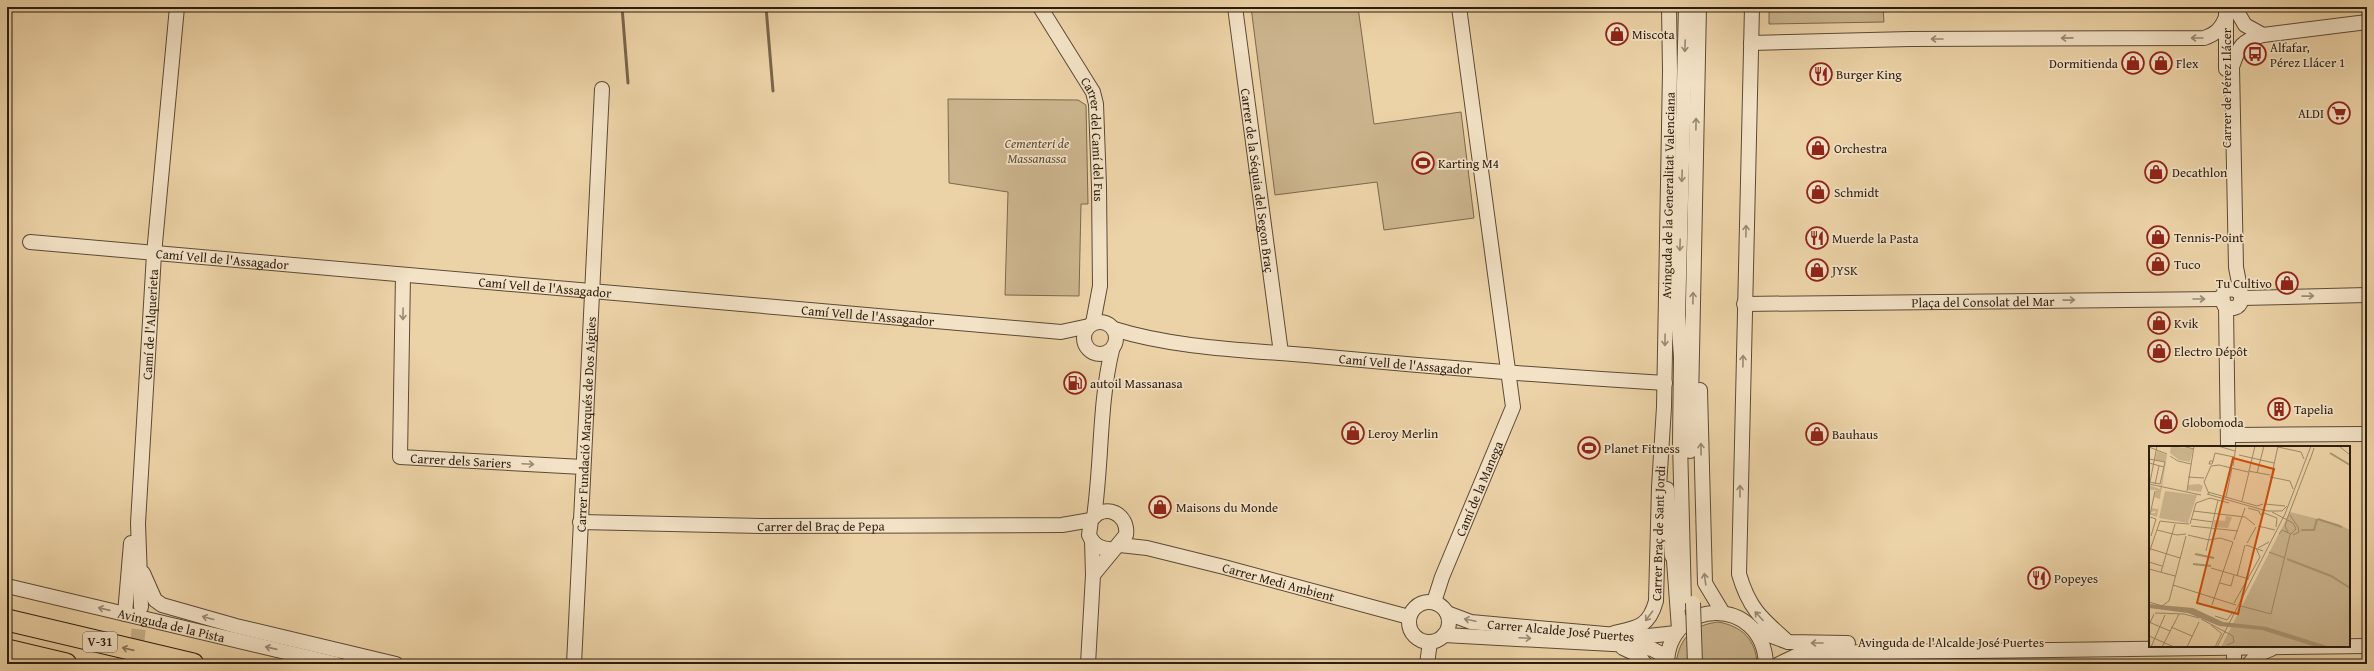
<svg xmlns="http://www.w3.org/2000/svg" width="2374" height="671" font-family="'Gentium Book Plus',serif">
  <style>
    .green { fill: #cbb48d; stroke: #7c684e }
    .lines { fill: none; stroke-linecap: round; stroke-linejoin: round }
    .stream { stroke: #78654b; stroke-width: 3 }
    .minor-tunnel { stroke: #c6af89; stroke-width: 14; stroke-dasharray: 14 7; stroke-linecap: butt }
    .minor-casing { stroke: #5c4a35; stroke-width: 16 }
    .highway-casing { stroke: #2c1d0f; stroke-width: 23 }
    .minor { stroke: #f3e2c6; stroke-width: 14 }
    .highway { stroke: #ecd3a7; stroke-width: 21 }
    .minor-bridge-casing { stroke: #5c4a35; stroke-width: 16; stroke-linecap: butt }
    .minor-bridge { stroke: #f3e2c6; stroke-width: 14 }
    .oneway { stroke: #998974 }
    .oneway2 { stroke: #8c785b }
    .labels { text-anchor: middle; stroke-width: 3.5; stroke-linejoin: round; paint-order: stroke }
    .shield { fill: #f3e2c6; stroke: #685846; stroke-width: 1 }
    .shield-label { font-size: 12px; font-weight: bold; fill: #2c1d0f }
    .poi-label { font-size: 13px; fill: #2c1d0f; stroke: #f3e2c6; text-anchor: start }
    .street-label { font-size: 13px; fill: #2c1d0f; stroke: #f3e2c6 }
    .park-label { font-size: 13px; font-style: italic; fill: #5c4a35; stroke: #f3e2c6 }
    .inset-river { fill: none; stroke: #ab9573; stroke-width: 2 }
    .inset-road { fill: none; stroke: #9f8a6a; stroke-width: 1 }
    .view { fill: #cc500c; fill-opacity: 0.15; stroke: #cc500c; stroke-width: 2 }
    .inset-edge { fill: none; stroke: #2c1d0f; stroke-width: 2 }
  </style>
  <rect width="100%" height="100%" fill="#ecd3a7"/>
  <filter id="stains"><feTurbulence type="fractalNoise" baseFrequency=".005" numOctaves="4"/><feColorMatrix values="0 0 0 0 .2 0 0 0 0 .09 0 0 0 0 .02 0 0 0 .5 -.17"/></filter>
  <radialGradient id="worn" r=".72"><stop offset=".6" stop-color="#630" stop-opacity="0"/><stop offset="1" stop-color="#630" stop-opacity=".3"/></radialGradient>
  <path class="green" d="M1251,7H1358L1374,124L1461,112L1474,218L1384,230L1377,182L1275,195Z
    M1769,7H1883L1884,22L1769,24Z
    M948,99L1078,100L1086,105L1088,204H1081L1079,296L1005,295L1008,192L949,183Z
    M1718,622C1742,626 1756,640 1757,664H1676C1679,638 1693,625 1718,622Z"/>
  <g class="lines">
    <path class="stream" d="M622,7L628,83
      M766,7L773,91"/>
    <path class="minor-tunnel" d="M135,664L141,607"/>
    <g class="minor-casing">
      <g id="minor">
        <path id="s1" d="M1040,7L1093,92L1096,104L1099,186L1100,286L1093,323"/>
        <path id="s2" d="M1235,7L1281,353"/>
        <path d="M1752,7L1739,574C1749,609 1762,619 1788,642"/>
        <path d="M2235,8L2245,25L2263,35L2367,22"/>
        <path d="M1751,43L1910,39L2204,38C2216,34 2221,29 2226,17"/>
        <path d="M2226,69V7"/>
        <path id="s3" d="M30,242L1061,332L1089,326"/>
        <path id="s4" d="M403,275L400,457L583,467"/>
        <path d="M2239,292L2233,289L2226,290L2222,296L2224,305C2230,310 2241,309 2241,299C2242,294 2237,274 2236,267L2232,67C2239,46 2241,41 2263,35"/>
        <path d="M2241,298L2367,295"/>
        <path id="s5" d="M1744,304L2222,299"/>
        <path d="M2226,307L2228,447"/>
        <circle cx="1100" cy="338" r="16"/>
        <path id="s6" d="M1114,329C1178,349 1250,350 1317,356C1433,367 1549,376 1665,383"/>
        <path d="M1700,390L1705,583L1723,613"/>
        <path d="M2236,435L2367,434"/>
        <path d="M1690,451L1699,7"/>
        <path d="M1667,489L1672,556"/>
        <path d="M1094,517C1102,461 1099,404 1112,350"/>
        <path id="s7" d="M580,522L761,526L1062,525L1091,520"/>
        <path id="s8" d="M1120,545L1147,548L1224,567L1409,617"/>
        <path d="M1673,547L1679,629"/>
        <path d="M143,573L155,600L162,605L236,626L396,664"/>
        <path d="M1093,575L1126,535C1129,514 1105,502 1091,520L1089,535C1094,546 1102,550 1114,549"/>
        <path id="s9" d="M7,586L336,664"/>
        <circle cx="1429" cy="622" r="20"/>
        <path id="s10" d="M1434,602L1442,577L1513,407L1459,7"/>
        <path d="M1684,603L1680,442L1681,357L1678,315L1686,7"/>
        <path id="s11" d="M141,607L138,523L154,254L177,7"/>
        <path id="s12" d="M1447,613L1471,622L1639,637L1676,633"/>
        <path d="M125,614L131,543"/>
        <path d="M1755,630L1788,642L1848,643"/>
        <path id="s13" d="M1614,633C1637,628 1649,627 1656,601L1659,487L1664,407L1670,71L1669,7"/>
        <path d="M1444,635L1631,645L1652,649L1667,657"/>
        <path d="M2234,646V664"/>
        <path d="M1623,648L1638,655L1645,664"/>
        <path id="s14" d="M574,664L602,89"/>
        <path d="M1088,664L1093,575L1092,541"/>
        <path d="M1427,664L1430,642"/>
        <path d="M1667,664C1668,597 1763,595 1766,664"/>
        <path d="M1779,664L1802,653L2367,646"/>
        <path d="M2249,664L2257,655L2271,649"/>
      </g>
    </g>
    <g class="highway-casing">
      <path id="highway" d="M7,620L193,664
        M7,650L66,664"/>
    </g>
    <use href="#minor" class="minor"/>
    <use href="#highway" class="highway"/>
    <g class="minor-bridge-casing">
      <path id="minor-bridge" d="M1693,603L1695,664"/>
    </g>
    <use href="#minor-bridge" class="minor-bridge"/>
  </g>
  <defs><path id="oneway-shaft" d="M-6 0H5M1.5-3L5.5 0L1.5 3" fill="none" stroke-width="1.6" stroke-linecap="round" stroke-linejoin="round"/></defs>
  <g class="oneway">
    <use href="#oneway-shaft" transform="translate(2067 38) rotate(179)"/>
    <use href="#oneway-shaft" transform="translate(2197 38) rotate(180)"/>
    <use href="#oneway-shaft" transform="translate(1937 39) rotate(180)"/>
    <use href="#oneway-shaft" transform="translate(1685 46) rotate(92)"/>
    <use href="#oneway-shaft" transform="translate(1696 124) rotate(-89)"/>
    <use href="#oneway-shaft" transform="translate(1682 176) rotate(92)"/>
    <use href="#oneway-shaft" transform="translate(1746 231) rotate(-89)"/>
    <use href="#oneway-shaft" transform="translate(1680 245) rotate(92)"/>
    <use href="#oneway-shaft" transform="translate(2308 296) rotate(-1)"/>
    <use href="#oneway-shaft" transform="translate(1693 298) rotate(-89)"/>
    <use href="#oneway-shaft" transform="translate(2199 299)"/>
    <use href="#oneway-shaft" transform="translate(2069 300) rotate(-1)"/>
    <use href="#oneway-shaft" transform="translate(403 314) rotate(91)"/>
    <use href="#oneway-shaft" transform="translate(1665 340) rotate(91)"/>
    <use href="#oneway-shaft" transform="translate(1743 361) rotate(-89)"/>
    <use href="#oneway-shaft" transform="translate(1701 449) rotate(-91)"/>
    <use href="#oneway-shaft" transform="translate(528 464) rotate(3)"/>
    <use href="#oneway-shaft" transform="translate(1740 491) rotate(-89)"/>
    <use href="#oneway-shaft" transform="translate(1705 579) rotate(-98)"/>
    <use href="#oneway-shaft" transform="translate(104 609) rotate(-167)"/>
    <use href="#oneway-shaft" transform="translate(1649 616) rotate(127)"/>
    <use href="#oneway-shaft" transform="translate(1759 616) rotate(-132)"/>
    <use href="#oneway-shaft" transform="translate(208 618) rotate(-165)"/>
    <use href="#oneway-shaft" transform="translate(1470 620) rotate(-168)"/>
    <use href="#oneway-shaft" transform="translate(1525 638) rotate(3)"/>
    <use href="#oneway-shaft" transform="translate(1817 643) rotate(-180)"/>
    <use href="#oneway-shaft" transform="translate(271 648) rotate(-167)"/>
  </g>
  <use class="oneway2" href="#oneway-shaft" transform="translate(128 649) rotate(-167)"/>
  <defs>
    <g id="shop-ring" transform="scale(1.15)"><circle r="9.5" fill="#f3e2c6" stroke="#8f2418" stroke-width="1.5"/><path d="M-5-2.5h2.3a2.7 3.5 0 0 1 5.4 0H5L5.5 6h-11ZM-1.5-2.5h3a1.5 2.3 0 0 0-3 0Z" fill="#8f2418"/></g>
    <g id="bus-ring" transform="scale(1.15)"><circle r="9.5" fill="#f3e2c6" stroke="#8f2418" stroke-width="1.5"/><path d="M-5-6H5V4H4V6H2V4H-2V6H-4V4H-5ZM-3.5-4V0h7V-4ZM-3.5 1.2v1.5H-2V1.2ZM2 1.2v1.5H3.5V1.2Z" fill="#8f2418"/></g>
    <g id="restaurant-ring" transform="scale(1.15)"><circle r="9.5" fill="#f3e2c6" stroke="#8f2418" stroke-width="1.5"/><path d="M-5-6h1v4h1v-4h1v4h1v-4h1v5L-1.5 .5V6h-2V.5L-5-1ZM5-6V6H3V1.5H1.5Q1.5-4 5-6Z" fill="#8f2418"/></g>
    <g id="supermarket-ring" transform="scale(1.15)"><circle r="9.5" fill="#f3e2c6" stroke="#8f2418" stroke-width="1.5"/><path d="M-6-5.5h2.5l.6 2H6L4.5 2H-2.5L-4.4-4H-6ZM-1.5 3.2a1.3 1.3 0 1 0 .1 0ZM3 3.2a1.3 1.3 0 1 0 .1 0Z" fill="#8f2418"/></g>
    <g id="stadium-ring" transform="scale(1.15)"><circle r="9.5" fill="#f3e2c6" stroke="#8f2418" stroke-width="1.5"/><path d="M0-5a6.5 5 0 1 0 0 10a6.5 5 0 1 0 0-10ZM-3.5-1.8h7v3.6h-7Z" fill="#8f2418"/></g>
    <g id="fuel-ring" transform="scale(1.15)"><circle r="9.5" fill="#f3e2c6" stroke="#8f2418" stroke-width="1.5"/><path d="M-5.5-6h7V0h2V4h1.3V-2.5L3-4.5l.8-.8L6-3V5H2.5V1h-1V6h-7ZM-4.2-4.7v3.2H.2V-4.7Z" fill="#8f2418"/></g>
    <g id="building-ring" transform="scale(1.15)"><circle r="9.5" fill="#f3e2c6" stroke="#8f2418" stroke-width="1.5"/><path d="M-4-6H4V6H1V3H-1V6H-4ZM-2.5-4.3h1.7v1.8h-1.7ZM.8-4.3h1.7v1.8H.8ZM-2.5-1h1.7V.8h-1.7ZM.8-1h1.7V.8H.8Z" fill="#8f2418"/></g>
  </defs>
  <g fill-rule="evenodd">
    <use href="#shop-ring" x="1617" y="34"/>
    <use href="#bus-ring" x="2255" y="54"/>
    <use href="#shop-ring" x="2133" y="63"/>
    <use href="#shop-ring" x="2161" y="63"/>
    <use href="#restaurant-ring" x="1821" y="74"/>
    <use href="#supermarket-ring" x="2339" y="113"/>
    <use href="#shop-ring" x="1818" y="148"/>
    <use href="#stadium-ring" x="1423" y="163"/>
    <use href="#shop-ring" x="2156" y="172"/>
    <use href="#shop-ring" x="1818" y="192"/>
    <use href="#shop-ring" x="2158" y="237"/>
    <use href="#restaurant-ring" x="1817" y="238"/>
    <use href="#shop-ring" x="2158" y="264"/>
    <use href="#shop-ring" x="1817" y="270"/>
    <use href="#shop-ring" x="2287" y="283"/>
    <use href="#shop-ring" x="2159" y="323"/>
    <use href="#shop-ring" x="2159" y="351"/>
    <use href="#fuel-ring" x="1075" y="383"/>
    <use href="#building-ring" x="2279" y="409"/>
    <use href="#shop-ring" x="2166" y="422"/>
    <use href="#shop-ring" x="1353" y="433"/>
    <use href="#shop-ring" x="1817" y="434"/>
    <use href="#stadium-ring" x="1589" y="448"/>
    <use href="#shop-ring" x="1160" y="507"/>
    <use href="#restaurant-ring" x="2039" y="578"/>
  </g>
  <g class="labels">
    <rect class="shield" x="83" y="632" width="34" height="20" rx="3"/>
    <g class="shield-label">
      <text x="100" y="646">V-31</text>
    </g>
    <g class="poi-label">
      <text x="1632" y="39">Miscota</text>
      <text x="2270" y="52">Alfafar,<tspan x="2270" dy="15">Pérez Llácer 1</tspan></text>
      <text x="2118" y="68" text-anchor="end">Dormitienda</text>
      <text x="2176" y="68">Flex</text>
      <text x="1836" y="79">Burger King</text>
      <text x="2324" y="118" text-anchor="end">ALDI</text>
      <text x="1834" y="153">Orchestra</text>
      <text x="1438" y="168">Karting M4</text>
      <text x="2172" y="177">Decathlon</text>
      <text x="1834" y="197">Schmidt</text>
      <text x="2174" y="242">Tennis-Point</text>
      <text x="1832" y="243">Muerde la Pasta</text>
      <text x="2174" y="269">Tuco</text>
      <text x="1832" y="275">JYSK</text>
      <text x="2272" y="288" text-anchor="end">Tu Cultivo</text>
      <text x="2174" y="328">Kvik</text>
      <text x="2174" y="356">Electro Dépôt</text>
      <text x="1090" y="388">autoil Massanasa</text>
      <text x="2294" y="414">Tapelia</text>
      <text x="2182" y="427">Globomoda</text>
      <text x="1368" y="438">Leroy Merlin</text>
      <text x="1832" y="439">Bauhaus</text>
      <text x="1604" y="453">Planet Fitness</text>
      <text x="1176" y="512">Maisons du Monde</text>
      <text x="2054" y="583">Popeyes</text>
    </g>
    <g class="street-label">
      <text transform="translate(2226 88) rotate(-90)" y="5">Carrer de Pérez Llácer</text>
      <text dy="5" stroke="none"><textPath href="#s1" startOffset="147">Carrer del Camí del Fus</textPath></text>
      <text dy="5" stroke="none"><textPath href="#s2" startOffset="175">Carrer de la Séquia del Segon Braç</textPath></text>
      <text dy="5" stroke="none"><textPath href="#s13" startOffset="463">Avinguda de la Generalitat Valenciana</textPath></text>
      <text dy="5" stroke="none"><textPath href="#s3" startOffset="193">Camí Vell de l'Assagador</textPath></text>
      <text dy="5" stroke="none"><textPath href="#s3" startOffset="517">Camí Vell de l'Assagador</textPath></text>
      <text dy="5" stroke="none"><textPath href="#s5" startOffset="239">Plaça del Consolat del Mar</textPath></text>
      <text dy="5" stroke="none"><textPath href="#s3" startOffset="841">Camí Vell de l'Assagador</textPath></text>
      <text dy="5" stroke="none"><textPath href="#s11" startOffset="283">Camí de l'Alquerieta</textPath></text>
      <text dy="5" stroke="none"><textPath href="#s6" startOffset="294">Camí Vell de l'Assagador</textPath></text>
      <text dy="5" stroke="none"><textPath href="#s14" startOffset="240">Carrer Fundació Marqués de Dos Aigües</textPath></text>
      <text dy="5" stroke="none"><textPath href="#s4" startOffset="243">Carrer dels Sariers</textPath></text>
      <text dy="5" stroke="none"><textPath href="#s10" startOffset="122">Camí de la Manega</textPath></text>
      <text dy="5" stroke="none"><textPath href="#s7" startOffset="241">Carrer del Braç de Pepa</textPath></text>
      <text dy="5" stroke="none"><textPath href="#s13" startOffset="125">Carrer Braç de Sant Jordi</textPath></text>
      <text dy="5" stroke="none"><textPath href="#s8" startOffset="163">Carrer Medi Ambient</textPath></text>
      <text dy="5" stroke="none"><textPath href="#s9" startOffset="169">Avinguda de la Pista</textPath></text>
      <text dy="5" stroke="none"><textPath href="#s12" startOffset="116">Carrer Alcalde José Puertes</textPath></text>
      <text x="1951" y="647">Avinguda de l'Alcalde José Puertes</text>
    </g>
    <g class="park-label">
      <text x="1037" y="148">Cementeri de<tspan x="1037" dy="15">Massanassa</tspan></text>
    </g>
  </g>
  <g transform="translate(2149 446)">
    <rect width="201" height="201" fill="#ecd3a7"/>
    <path d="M22,0L44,3L41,16L30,14L21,7ZM8,5L18,9L8,71L2,69V67H6L7,65L2,66L3,62L9,63L11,53L5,51L7,44H1L0,39L11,43L16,16L6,14ZM50,38L54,40L52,46L38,44L39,39ZM16,45L48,49L39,77L10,72ZM141,66L189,78L201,84V201H72ZM77,70L83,71L79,82L64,81L65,74L76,75Z" fill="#cbb48d"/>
    <path d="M0,158L44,162L74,176L118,181L181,201H167L113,184L70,180L39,167L0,162Z" fill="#ab9573"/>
    <path class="inset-river" d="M181,7L201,19M169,73L193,81M152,84H165L168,73M46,108L65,112M138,113L182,130L201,142M44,118L62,120"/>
    <path class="inset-road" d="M33,0L45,3M69,0L86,5M190,0L201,9M0,1L18,8M129,1L152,6L155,13M90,9L125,17M21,10L29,15L42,18M0,13L16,16L11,38L0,36M161,14L165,2M61,15H64L63,18H60ZM64,15L66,7L85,11M0,17L15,21M84,20L87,0M99,25L121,29M100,25L106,0M108,27L115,0M39,31L55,32M121,31L141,35L144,43M1,36L8,0M0,38L52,49M6,38L10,20M38,45L45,0M59,46L108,60L114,58M58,48L118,65M60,48L55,36L62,20L70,19L99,26M77,51L83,22M93,55L100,26M47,57L61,52L80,57M116,58L136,60M116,60L129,0M99,62L110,65L111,68M44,65L96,71L106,79M118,65H133L138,60M1,69L6,45M111,69L115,67L128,72L127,81M141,69L149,81L150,86L144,89M1,71L7,73L2,90M42,73L64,76M138,73L161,13M138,74L136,80L139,86M28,77L40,78M41,78L47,57M42,80L89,85M109,80L126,84M8,84L28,89L37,88M130,88L133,84L142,88M39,89L60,94L71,92L84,96M85,94L96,62M98,97L107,81M97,99L114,105M109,102L120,96M2,103L31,112M57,105L69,54M120,106L136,112M0,107L11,75L28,77M0,116L13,120M62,122L100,133M0,123L26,130M12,126L26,78M88,130L96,99M71,137L82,140L85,129M24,139L87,159M0,156L13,160L20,155L37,90M85,157L111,111L107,102M63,159L84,96M92,160L122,168L141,89L147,83L144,77L123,66M6,167L35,168M35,168L50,172M66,170L78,174L83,167M52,173L84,190L85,196L78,199M0,176L21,185M0,179L5,168M62,179L72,187M22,181L43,190M0,190L25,201M2,201L16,169M13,201L30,168M38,201L50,176M66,201L73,187M68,201L136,68L162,0"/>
    <path class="view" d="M84,12L125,23L89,168L48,157Z"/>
    <rect width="201" height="201" class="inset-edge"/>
  </g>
  <rect width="2374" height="671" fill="none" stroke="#ecd3a7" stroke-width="24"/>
  <rect x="8" y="8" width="2358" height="655" fill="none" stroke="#2c1d0f" stroke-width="2"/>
  <rect x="12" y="12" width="2350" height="647" fill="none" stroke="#2c1d0f"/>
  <rect width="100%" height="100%" filter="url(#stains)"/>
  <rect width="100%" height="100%" fill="url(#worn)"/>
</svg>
